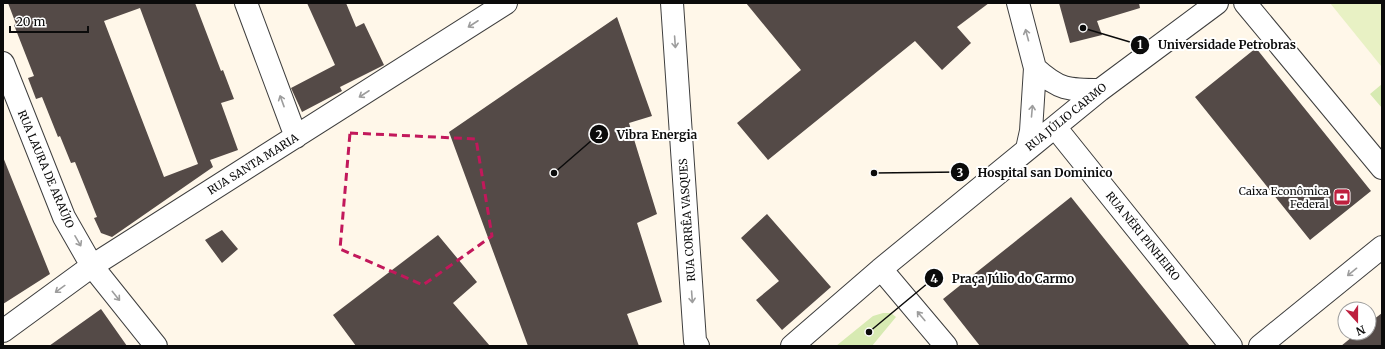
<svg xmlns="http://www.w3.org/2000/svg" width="1385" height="349" font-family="Merriweather,serif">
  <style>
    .green { fill: #d7eab2 }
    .pitch { fill: #e8f1c4 }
    .building { fill: #544a47; fill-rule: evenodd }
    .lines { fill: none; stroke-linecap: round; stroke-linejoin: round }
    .minor-casing { stroke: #3e3e3e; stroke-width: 24 }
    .minor { stroke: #fff; stroke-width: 22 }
    .oneway { stroke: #9d9d9d }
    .marked { fill: none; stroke: #c2185b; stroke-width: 3; stroke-dasharray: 8 5; stroke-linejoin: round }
    .labels { text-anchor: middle; stroke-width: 4; stroke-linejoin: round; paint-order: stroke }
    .street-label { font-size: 11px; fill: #0b0b0b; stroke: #fff }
    .poi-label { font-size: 11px; fill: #0b0b0b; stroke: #fff; text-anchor: end }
    .leader { fill: none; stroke: #0b0b0b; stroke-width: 1.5 }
    .callout-dot { fill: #0b0b0b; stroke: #fff; stroke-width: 1.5 }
    .mark-label { font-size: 12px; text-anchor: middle; font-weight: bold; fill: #fff }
    .callout-label { font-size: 12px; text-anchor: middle; font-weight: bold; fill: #0b0b0b; stroke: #fff; stroke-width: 4; stroke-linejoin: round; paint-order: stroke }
  </style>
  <rect width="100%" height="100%" fill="#fff7e9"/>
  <path class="green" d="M1382,84V108L1370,94Z
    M883,313H891L896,317L872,346H836L873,316Z"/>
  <path class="pitch" d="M1330,3H1382V66H1381Z"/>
  <path class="building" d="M8,3H195L221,71L223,70L234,99L221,103L238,150L210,160L213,167L112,237L101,233L94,218L97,217L75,162L71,163L60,136L58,137L42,97L36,99L28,78L34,76L14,25L16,24ZM140,8L198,164L164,177L104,21Z
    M307,3H346L356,27L364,23L384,65L340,87L342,91L302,112L291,88L335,65Z
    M746,3H989L957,27L971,43L942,70L915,41L768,160L737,123L801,70Z
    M1059,3H1139L1140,8L1097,21L1102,35L1070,43Z
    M617,17L652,116L629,123L657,214L637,223L662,302L627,314L639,346H528L449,132Z
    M1256,48L1371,191L1310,240L1195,97Z
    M3,157L50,274L3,304Z
    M1071,197L1190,346H980L943,299Z
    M767,214L831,287L782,330L756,300L779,281L741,238Z
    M222,230L238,249L222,263L205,240Z
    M438,235L477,282L453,303L490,346H356L333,315Z
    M101,309L127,346H49Z
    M1382,313V346H1341L1357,333H1369V323Z"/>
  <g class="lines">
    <g class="minor-casing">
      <path id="minor" d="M246,3L296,137
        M672,3L695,341L698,346
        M1018,3L1035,68L1031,131L1027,149
        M1245,3L1382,168
        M3,63L64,217L92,266L156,346
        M1035,68C1059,90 1068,90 1100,90
        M1055,127L1231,346
        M881,269L946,346
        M3,331L92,266L506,3
        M792,346L881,269L1100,90L1217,3
        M1260,346L1382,247"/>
    </g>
    <use href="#minor" class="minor"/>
  </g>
  <defs><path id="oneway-shaft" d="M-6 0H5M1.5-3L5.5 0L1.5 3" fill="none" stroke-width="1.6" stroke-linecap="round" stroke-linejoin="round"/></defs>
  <g class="oneway">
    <use href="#oneway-shaft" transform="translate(473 24) rotate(147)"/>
    <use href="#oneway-shaft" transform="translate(1027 35) rotate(-105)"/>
    <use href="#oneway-shaft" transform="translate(675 42) rotate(86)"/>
    <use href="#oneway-shaft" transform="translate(364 94) rotate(147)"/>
    <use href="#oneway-shaft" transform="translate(282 101) rotate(-110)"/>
    <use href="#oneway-shaft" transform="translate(1032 111) rotate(-85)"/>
    <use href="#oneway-shaft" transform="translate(78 241) rotate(60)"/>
    <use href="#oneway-shaft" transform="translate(1352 272) rotate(141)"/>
    <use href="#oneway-shaft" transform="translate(60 289) rotate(144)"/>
    <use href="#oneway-shaft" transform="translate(116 296) rotate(51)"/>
    <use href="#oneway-shaft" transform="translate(692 297) rotate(86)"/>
    <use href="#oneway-shaft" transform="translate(921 316) rotate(-130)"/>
  </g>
  <path class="marked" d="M350,133L476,139L492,236L423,285L340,249Z"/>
  <defs>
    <g id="bank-square" transform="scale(0.9)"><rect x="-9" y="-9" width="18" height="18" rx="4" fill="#be203f" stroke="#fff"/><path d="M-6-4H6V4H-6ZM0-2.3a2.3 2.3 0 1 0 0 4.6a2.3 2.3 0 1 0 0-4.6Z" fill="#fff"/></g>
  </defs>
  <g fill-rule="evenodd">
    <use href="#bank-square" x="1342" y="197"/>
  </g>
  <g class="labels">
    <g class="street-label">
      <text transform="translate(1066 117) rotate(-39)" y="4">RUA JÚLIO CARMO</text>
      <text transform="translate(253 164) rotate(-32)" y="4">RUA SANTA MARIA</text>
      <text transform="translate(46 169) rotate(67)" y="4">RUA LAURA DE ARAÚJO</text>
      <text transform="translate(687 220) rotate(-94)" y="4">RUA CORRÊA VASQUES</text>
      <text transform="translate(1143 236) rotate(51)" y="4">RUA NÉRI PINHEIRO</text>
    </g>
    <g class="poi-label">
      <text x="1329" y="195">Caixa Econômica<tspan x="1329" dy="13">Federal</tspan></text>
    </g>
  </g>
  <path class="leader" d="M1083 28L1140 45M554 173L599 134M874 173L960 172M869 332L934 278"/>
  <g class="callout-dot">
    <circle cx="1083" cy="28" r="4"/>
    <circle cx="554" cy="173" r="4"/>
    <circle cx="874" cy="173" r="4"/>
    <circle cx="869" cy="332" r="4"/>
    <circle cx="1140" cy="45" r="10"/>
    <circle cx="599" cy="134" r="10"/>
    <circle cx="960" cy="172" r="10"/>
    <circle cx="934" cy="278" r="10"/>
  </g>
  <g class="mark-label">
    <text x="1140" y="49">1</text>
    <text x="599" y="139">2</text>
    <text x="960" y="177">3</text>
    <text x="934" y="283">4</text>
  </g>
  <g class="callout-label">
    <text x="1227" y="49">Universidade Petrobras</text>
    <text x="657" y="139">Vibra Energia</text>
    <text x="1045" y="177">Hospital san Dominico</text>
    <text x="1013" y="283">Praça Júlio do Carmo</text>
  </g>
  <rect width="1385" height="349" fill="none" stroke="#0b0b0b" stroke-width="8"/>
  <g transform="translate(1357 321) rotate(159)"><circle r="19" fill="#ffffff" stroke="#9d9d9d"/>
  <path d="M0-3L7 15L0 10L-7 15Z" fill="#be203f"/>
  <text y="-6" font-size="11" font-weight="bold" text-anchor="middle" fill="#0b0b0b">N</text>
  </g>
  <path d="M10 26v6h78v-6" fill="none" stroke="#0b0b0b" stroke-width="2"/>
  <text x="16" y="26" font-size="12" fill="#0b0b0b" stroke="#ffffff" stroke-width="3" paint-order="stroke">20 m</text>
</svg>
